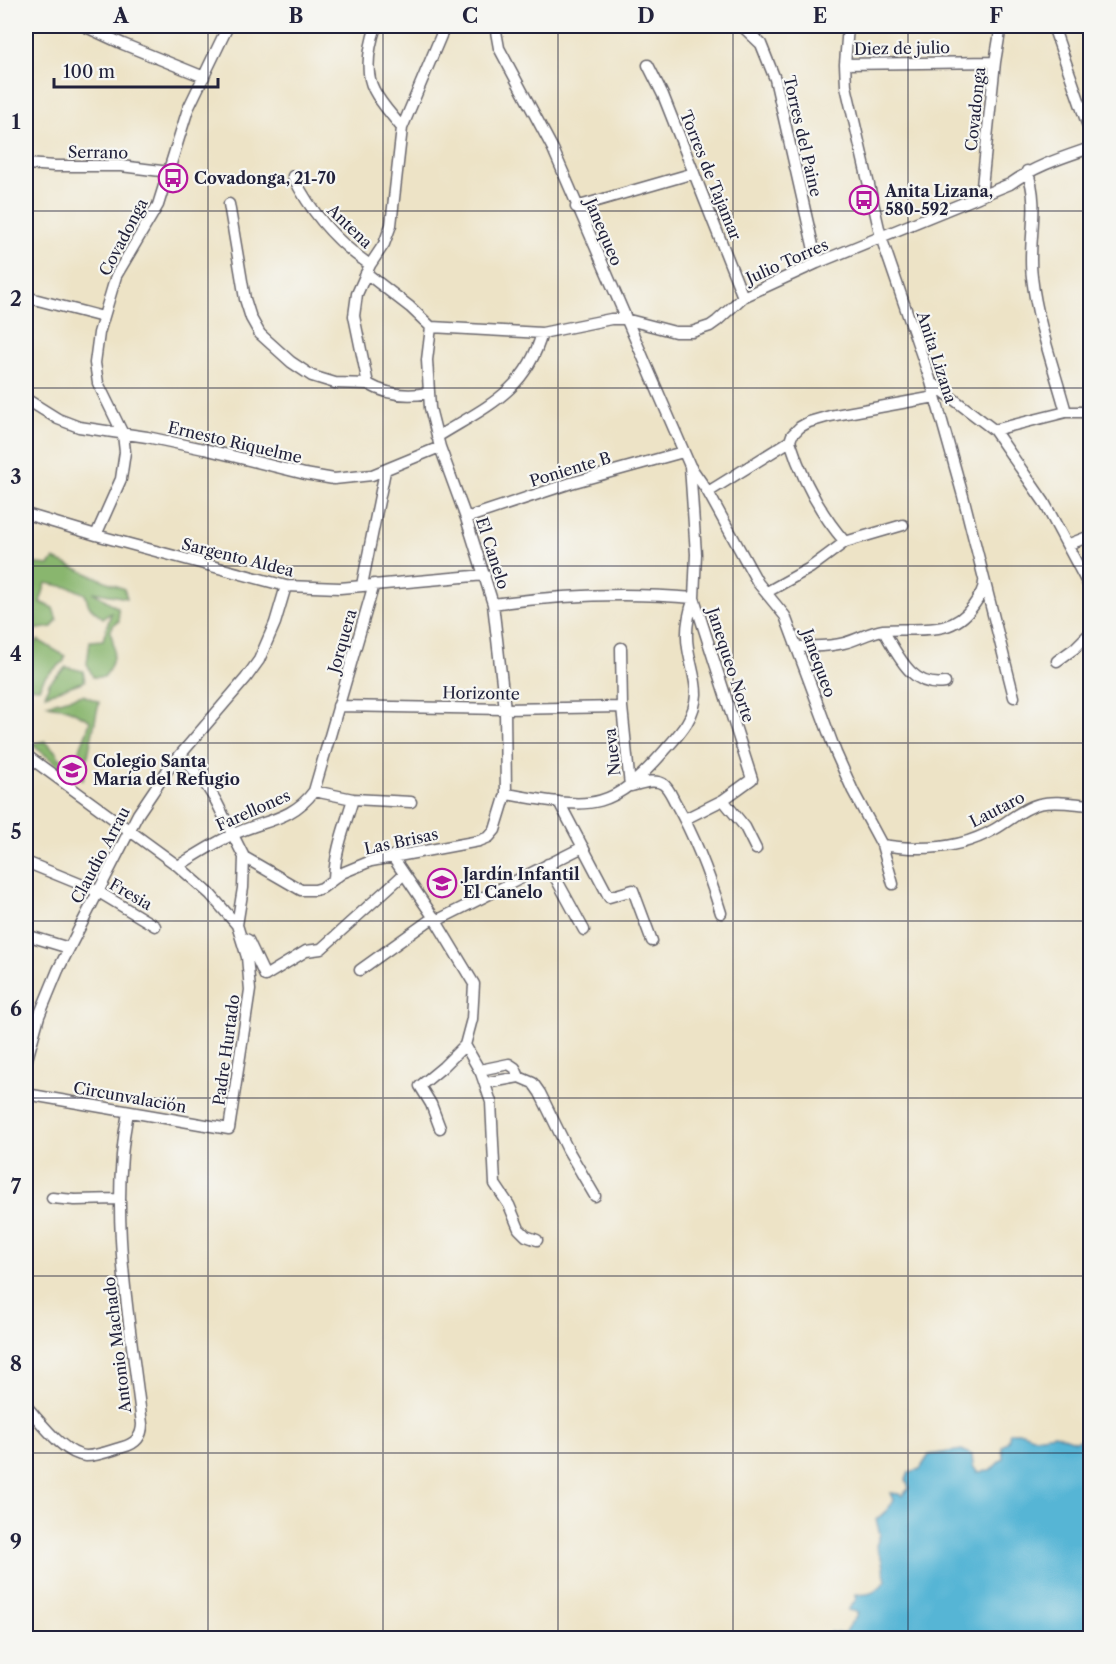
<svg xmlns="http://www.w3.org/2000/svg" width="1116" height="1664" font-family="'Libre Caslon Text',serif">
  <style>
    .forest { fill: #89b66e; stroke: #566c54; stroke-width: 1.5 }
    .water { fill: #57b5d5; stroke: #3c6c88; stroke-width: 1.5 }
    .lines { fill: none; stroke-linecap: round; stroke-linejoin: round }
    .street-casing { stroke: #69666c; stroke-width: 13 }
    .street { stroke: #fff; stroke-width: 10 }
    .grid { fill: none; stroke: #22223b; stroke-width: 1.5; stroke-opacity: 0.55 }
    .labels { text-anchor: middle; stroke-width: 4.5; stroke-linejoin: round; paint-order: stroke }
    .street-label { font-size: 16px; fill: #22223b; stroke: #f6f6f2 }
    .poi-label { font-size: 16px; font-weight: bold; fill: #22223b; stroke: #f6f6f2; text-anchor: start }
    .neatline { fill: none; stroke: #22223b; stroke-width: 2 }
    .grid-label { font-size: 20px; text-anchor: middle; font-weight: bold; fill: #22223b }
  </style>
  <rect width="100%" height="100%" fill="#f6f6f2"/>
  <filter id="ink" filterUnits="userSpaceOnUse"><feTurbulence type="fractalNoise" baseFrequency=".0167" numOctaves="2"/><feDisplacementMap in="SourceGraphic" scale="12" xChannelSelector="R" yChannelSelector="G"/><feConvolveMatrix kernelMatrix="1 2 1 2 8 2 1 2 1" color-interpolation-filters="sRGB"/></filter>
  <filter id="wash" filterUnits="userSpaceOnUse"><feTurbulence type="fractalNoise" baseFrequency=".008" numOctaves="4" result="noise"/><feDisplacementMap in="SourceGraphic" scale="24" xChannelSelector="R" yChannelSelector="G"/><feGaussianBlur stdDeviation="1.35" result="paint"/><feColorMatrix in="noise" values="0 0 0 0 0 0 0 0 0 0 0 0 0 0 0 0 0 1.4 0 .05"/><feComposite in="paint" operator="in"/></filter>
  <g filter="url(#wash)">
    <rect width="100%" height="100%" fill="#ede3c6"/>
    <path class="forest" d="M54,559L124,589L127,598L93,592L118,608L119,621L114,624L110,632C117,647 114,665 104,677H93L87,664L90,641L103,640L111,613L103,618L89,606L85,594L72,588L46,583L40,602L53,608L57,620L52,627L26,631V613L32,615V603L26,602V563L49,565Z
      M38,640L65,656L64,661L45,677L39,688L29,687L26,676V653Z
      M66,667L83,671L85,681L45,695L49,683Z
      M83,695L99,702L83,780L76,773C74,753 86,740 90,721C87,718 66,708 62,707C56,706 52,707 47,704Z
      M45,741L57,753L58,757L71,765L66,771L31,744Z"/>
    <path class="water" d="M1010,1432H1022L1035,1437L1055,1434L1075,1441L1090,1438V1638H828L830,1632L844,1634C847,1625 855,1621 858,1612L848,1610L857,1598L855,1594C871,1596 875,1592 886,1581L881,1557L876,1546L880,1534L876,1520L888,1509L893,1500L890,1493L899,1494L902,1496L909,1488L906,1480L909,1472L920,1469L929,1455L962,1450L972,1455L973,1466L977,1472L990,1471L1003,1458L1002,1447L1008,1441Z"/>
  </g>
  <g filter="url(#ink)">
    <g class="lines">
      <g class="street-casing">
        <path id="street" d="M84,26L123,44L204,77
          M376,26C370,44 364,71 374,90C381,104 393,116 402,128
          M495,26L499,48L553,149L690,466L696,554L694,598L752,779L723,800L685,819
          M742,26L761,44L775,79L817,263
          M848,26L845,64L846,86L881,237L931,382L963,496L1014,697
          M1053,26L1090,132
          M845,64L995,62
          M648,65L663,95L743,297
          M26,164L55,166H121L169,172
          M1027,171C1041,206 1027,241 1032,277C1037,322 1054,368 1066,412
          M293,176C311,213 335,241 370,265
          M981,196L995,62L1001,26
          M229,204L245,299L251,318L260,334L291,362L312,376L335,383L368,384
          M576,207L694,173
          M366,273L410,307L431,327L542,333L611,319H625L675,332H692L710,326L717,321L743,297L817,263L1010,184C1035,166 1061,158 1090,148
          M26,297L103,317
          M931,382L994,430L1044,502L1090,588
          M368,384L354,316L357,294L370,265L384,244L391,225L402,128L445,26
          M368,384C387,395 406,397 428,393
          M26,399L58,419L79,427L147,437L204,449L305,474L334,479L372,475L440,447
          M994,430L1066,412H1088L1090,414
          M437,437C485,407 526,392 542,333
          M790,441C802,479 819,512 845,542
          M690,466L708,492L758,583L785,616L836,753L853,791L882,845L893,884
          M708,492L790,441L792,435L800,427L809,422L830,416L935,397
          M26,514L96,535L286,586L340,588L485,575
          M466,518L571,483L683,452
          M96,535L121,479L125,452L123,434L98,383L95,363L99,333L116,276L158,205L188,109L228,26
          M1067,545L1090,536
          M362,585L385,471
          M767,592L810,568L845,542L903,525
          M493,604C560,595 626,592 694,598
          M883,630C898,655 911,688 945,683
          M797,647C812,646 829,647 844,643C857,640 869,632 883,630C916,627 951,638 973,606C978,599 984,591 984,582
          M621,648L622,707L630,786
          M1057,661L1075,648L1090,633
          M338,706L505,709L622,707
          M181,754L206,785L216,801L244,857L301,890H315L322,888L342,873L371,861L479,841L489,837L495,830L506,794L505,709L493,604L466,518L440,447L430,408L427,360L431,327
          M26,755L178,866L210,894L237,925L247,957L250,990L229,1129L26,1094
          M631,786C640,784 654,778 663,784C669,788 672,797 676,804C696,839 709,874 721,913
          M314,791L353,799L411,802
          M506,794C589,807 607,817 666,749C681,732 695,717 696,694C696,678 690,663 688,648C685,631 688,615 694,598
          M723,800L745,827L756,849
          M559,802L609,897L633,890L652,941
          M882,845C920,851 961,849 995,829C1009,821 1023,808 1039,804C1056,800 1074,804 1090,805
          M392,856L436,921L474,984L472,1019L465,1045L443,1067L420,1086L431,1104L440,1128
          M26,862L97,891L155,926
          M548,864L584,930
          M178,866C196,855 214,843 232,835C263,820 292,821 314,791L374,584
          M334,879C335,851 345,826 353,799
          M436,921L583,847
          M237,925L243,888L244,857
          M26,935L69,948
          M243,938L248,940L265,976L306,951L321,949L404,874
          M360,970L434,917
          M465,1045L481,1073L491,1102L495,1184L509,1205L519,1229L526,1236L537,1240
          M26,1063L39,1016L58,970L138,814L169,768L246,678L259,660L275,623L286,586
          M480,1070L509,1064L515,1068L519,1077
          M486,1083L519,1077L533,1083L540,1093L568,1150L595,1196
          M52,1198L75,1200L119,1199
          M26,1406C40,1421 64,1455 86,1456C98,1456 112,1450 123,1447C135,1444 142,1437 142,1424C130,1320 108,1216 128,1112"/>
      </g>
      <use href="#street" class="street"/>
    </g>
  </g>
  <path class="grid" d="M208,26V1638M383,26V1638M558,26V1638M733,26V1638M908,26V1638M26,211H1090M26,388H1090M26,566H1090M26,743H1090M26,921H1090M26,1098H1090M26,1276H1090M26,1453H1090"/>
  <defs>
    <g id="bus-ring" transform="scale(1.5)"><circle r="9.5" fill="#f6f6f2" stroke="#b5179e" stroke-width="1.5"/><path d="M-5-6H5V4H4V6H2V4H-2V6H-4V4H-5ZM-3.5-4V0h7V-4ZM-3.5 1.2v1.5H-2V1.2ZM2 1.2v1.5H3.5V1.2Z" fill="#b5179e"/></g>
    <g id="school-ring" transform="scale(1.5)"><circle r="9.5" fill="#f6f6f2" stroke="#b5179e" stroke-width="1.5"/><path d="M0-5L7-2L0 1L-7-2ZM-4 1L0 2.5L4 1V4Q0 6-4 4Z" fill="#b5179e"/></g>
  </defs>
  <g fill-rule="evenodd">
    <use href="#bus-ring" x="173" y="178"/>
    <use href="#bus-ring" x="864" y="200"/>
    <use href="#school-ring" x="72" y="770"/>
    <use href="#school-ring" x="442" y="883"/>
  </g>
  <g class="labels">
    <g class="street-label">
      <text transform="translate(902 48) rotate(-1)" y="6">Diez de julio</text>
      <text transform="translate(975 109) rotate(-84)" y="6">Covadonga</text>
      <text transform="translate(803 136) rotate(77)" y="6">Torres del Paine</text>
      <text transform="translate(98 152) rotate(1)" y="6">Serrano</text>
      <text transform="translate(711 175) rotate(68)" y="6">Torres de Tajamar</text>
      <text transform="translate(350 226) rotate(44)" y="6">Antena</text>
      <text transform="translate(604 232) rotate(67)" y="6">Janequeo</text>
      <text transform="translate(123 237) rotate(-62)" y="6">Covadonga</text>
      <text transform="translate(787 261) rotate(-24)" y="6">Julio Torres</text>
      <text transform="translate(937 357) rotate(72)" y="6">Anita Lizana</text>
      <text transform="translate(235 442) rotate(13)" y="6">Ernesto Riquelme</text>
      <text transform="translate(570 469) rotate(-17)" y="6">Poniente B</text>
      <text transform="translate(493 553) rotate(72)" y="6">El Canelo</text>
      <text transform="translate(238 557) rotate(14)" y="6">Sargento Aldea</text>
      <text transform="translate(342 641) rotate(-74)" y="6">Jorquera</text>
      <text transform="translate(819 663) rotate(70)" y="6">Janequeo</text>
      <text transform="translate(731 665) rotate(72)" y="6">Janequeo Norte</text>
      <text transform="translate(481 693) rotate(1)" y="6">Horizonte</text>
      <text transform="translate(612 752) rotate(-96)" y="6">Nueva</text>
      <text transform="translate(997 809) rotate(-27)" y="6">Lautaro</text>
      <text transform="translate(253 810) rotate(-24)" y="6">Farellones</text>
      <text transform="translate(401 841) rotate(-12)" y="6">Las Brisas</text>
      <text transform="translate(100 855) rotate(-62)" y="6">Claudio Arrau</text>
      <text transform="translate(131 894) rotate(30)" y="6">Fresia</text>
      <text transform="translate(226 1050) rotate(-82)" y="6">Padre Hurtado</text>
      <text transform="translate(130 1097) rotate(10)" y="6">Circunvalación</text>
      <text transform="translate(117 1345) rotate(-97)" y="6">Antonio Machado</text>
    </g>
    <g class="poi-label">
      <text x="194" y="184">Covadonga, 21-70</text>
      <text x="885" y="197">Anita Lizana,<tspan x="885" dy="18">580-592</tspan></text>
      <text x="93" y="767">Colegio Santa<tspan x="93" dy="18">María del Refugio</tspan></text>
      <text x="463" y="880">Jardín Infantil<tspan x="463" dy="18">El Canelo</tspan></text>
    </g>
  </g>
  <rect width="1116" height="1664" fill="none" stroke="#f6f6f2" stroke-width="66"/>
  <path d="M54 78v9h164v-9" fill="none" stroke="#22223b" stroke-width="3"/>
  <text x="63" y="78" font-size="18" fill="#22223b" stroke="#f6f6f2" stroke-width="4.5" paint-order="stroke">100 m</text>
  <rect x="33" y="33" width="1050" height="1598" class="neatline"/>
  <g class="grid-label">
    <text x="121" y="23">A</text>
    <text x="296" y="23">B</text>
    <text x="470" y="23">C</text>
    <text x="646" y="23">D</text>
    <text x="820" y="23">E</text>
    <text x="996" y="23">F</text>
    <text x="16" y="129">1</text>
    <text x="16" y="306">2</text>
    <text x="16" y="484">3</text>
    <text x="16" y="661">4</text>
    <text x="16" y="839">5</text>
    <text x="16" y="1016">6</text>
    <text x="16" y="1194">7</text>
    <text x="16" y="1371">8</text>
    <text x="16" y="1549">9</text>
  </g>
</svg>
